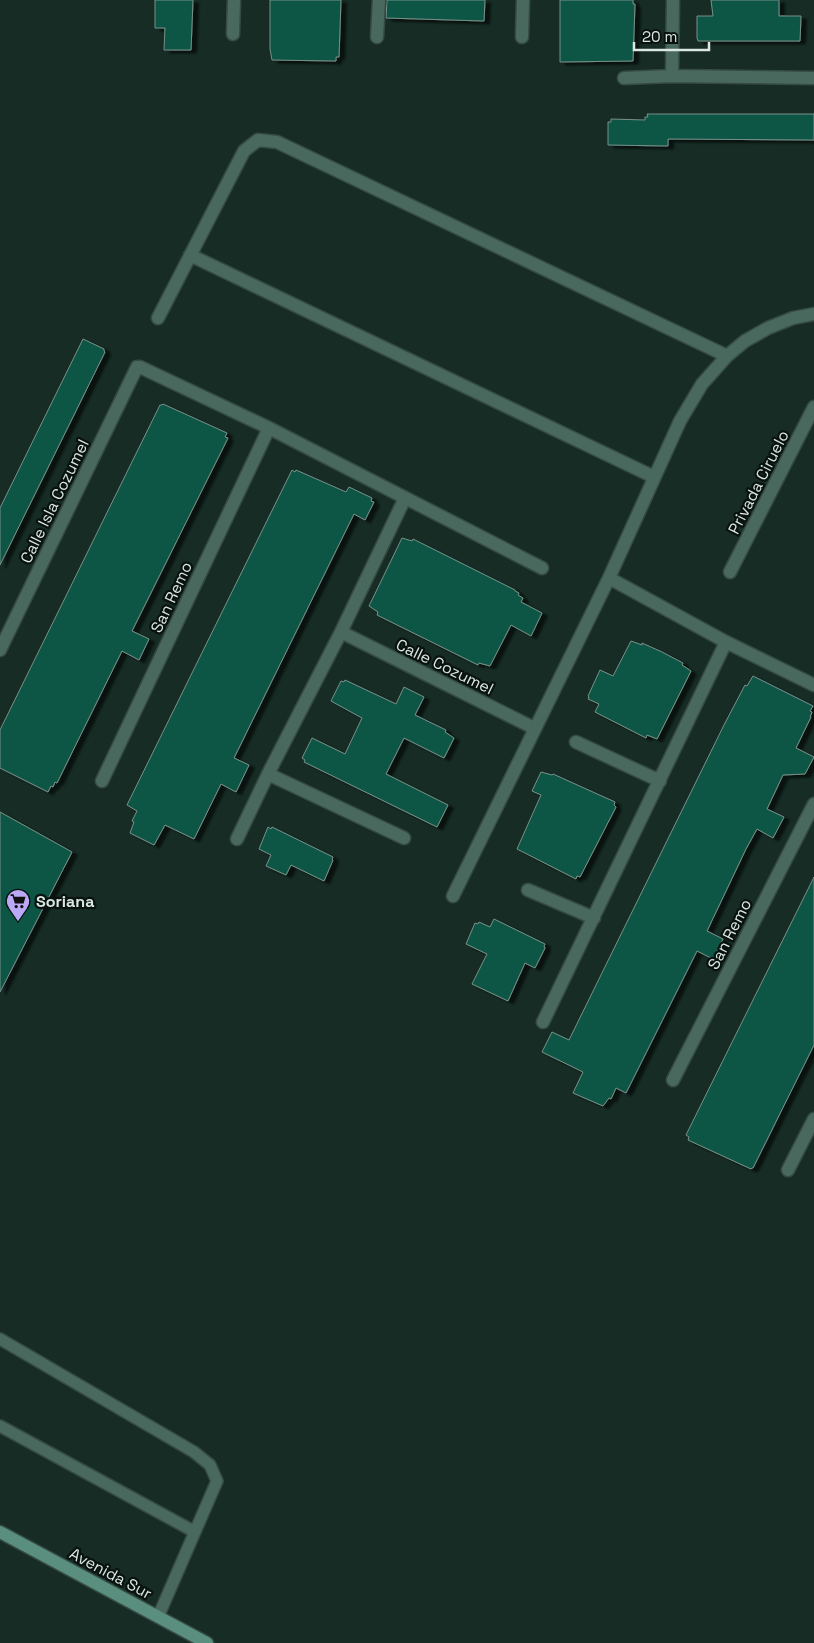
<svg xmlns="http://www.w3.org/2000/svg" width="814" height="1643" font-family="'Space Grotesk',sans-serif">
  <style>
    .building { fill: #0c5545; stroke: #799189; filter: url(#shadow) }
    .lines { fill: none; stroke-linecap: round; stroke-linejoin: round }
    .lane-casing { stroke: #354a43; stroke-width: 14 }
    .street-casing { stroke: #354a43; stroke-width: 15 }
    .secondary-casing { stroke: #354a43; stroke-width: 15 }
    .lane { stroke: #49695f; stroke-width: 11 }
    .street { stroke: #49695f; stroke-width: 12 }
    .secondary { stroke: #5a8f7f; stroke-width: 12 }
    .labels { text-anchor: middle; stroke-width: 4.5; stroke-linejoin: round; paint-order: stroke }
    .street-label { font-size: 16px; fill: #dae7e2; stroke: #09120f }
    .poi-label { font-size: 16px; font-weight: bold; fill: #dae7e2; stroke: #09120f; text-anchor: start }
  </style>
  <defs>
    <filter id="shadow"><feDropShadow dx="5.5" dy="3" stdDeviation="1" flood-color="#0009"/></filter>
  </defs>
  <rect width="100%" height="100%" fill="#162c25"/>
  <path class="building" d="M155,0H193L191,50H164L165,28H155Z
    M270,0H341L339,57H336V61L272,60L270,49Z
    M387,0H485L484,21L386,18Z
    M560,0H633V4H635L633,61L560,62Z
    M711,0H779V16H801L800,41H698L697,38V16H713Z
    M647,114H814V140L668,139V146L608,145V122H611V119L645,120V117H648Z
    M83,339L104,349V351L105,352L0,565V508Z
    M163,404L227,433L225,437L228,438L132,631L149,639L139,660L122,651L57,783L55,782L53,787L51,786L48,792L0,768V730L160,405H162Z
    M292,470L295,472L296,470L346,492L349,487L372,498L371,501L374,502L365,520L354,514L234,758L249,765L236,792L221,784L194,839L165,825L154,845L130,833L134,822L132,821L137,811L127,805Z
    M402,538L412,541L413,539L515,590V591L519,593L518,595L523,598L521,602L542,613L531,636L511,625L490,666L479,663L478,665L377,615L378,612L369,606Z
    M631,641L642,645V643L662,652L683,663L682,665L691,671L657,739L647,735L646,738L595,712L599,704L588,699L589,697L588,696L600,670L613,676Z
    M753,676L813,706L810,711L812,712L810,717H811L796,748L814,757L805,774L783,775L767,809L784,817L773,838L757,829L746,849L707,931L723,939L713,959L697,951L626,1093L616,1088L611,1099L609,1098L603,1106L573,1093L583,1072L542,1052L552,1032L569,1040L724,725L745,685L747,686Z
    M345,680L396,704L404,687L424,697L415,715L446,730L445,732L454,738L444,758L404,738L386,774L448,805L437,827L304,762L305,760L302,758L312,738L345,754L362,718L331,701L341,681L344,682Z
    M541,772L552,775L553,774L615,802L614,805L616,807L580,877L577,876L576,879L517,849L541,795L532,791Z
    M0,812L72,852L0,992Z
    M268,827L271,829L272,827L333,857L332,859L333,860L324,881L291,865L286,875L266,866L271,855L259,849Z
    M814,877V1045L753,1168H752L751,1169L688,1140L689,1137L686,1135Z
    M494,919L545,944L544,946L545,948L535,968L525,963L508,1001L472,984L487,954L466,944L475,923L478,924L479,922L490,927Z"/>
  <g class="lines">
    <g class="lane-casing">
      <path id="lane" d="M0,1339L194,1452L210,1465L217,1481L158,1617
        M0,1426L195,1532"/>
    </g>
    <g class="street-casing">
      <path id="street" d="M233,34L234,0
        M377,37L379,0
        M522,37L523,0
        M672,76L673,0
        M624,78L672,76L814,78
        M190,255L654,477
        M158,318L244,151L258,140L277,142L727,356
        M730,572L814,407
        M609,578L726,642L814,685
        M341,632L534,728
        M0,650L137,367H140L269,428L542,568
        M576,742L660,781
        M268,774L404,838
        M102,781L269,428
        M237,839L268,774L341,632L405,498
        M528,890L594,918
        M453,896L609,578L680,421L702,384L727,356L745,341L768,328L793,318L814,314
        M543,1022L726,642
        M673,1080L814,804
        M788,1170L814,1119"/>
    </g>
    <g class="secondary-casing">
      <path id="secondary" d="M0,1532L207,1643"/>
    </g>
    <use href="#lane" class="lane"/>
    <use href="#street" class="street"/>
    <use href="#secondary" class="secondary"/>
  </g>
  <defs>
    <g id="supermarket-pin" transform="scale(1.25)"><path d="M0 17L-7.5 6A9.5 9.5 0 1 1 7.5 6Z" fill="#baaaf6" stroke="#09120f"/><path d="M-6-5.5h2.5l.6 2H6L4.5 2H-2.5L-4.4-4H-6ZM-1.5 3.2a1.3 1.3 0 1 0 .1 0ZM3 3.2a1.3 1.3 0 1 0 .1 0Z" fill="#111"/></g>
  </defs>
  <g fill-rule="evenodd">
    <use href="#supermarket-pin" x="18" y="901"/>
  </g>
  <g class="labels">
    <g class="street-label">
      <text transform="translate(758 482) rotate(-63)" y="6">Privada Ciruelo</text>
      <text transform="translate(54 501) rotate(-64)" y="6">Calle Isla Cozumel</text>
      <text transform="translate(171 597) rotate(-65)" y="6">San Remo</text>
      <text transform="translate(445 666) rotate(26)" y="6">Calle Cozumel</text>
      <text transform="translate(729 934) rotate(-63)" y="6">San Remo</text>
      <text transform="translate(111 1573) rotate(28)" y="6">Avenida Sur</text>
    </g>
    <g class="poi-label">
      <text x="36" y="907">Soriana</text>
    </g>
  </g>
  <path d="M634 42v8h75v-8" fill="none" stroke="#dae7e2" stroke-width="2.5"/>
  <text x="642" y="42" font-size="15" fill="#dae7e2" stroke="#09120f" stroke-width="4" paint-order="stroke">20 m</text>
</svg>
